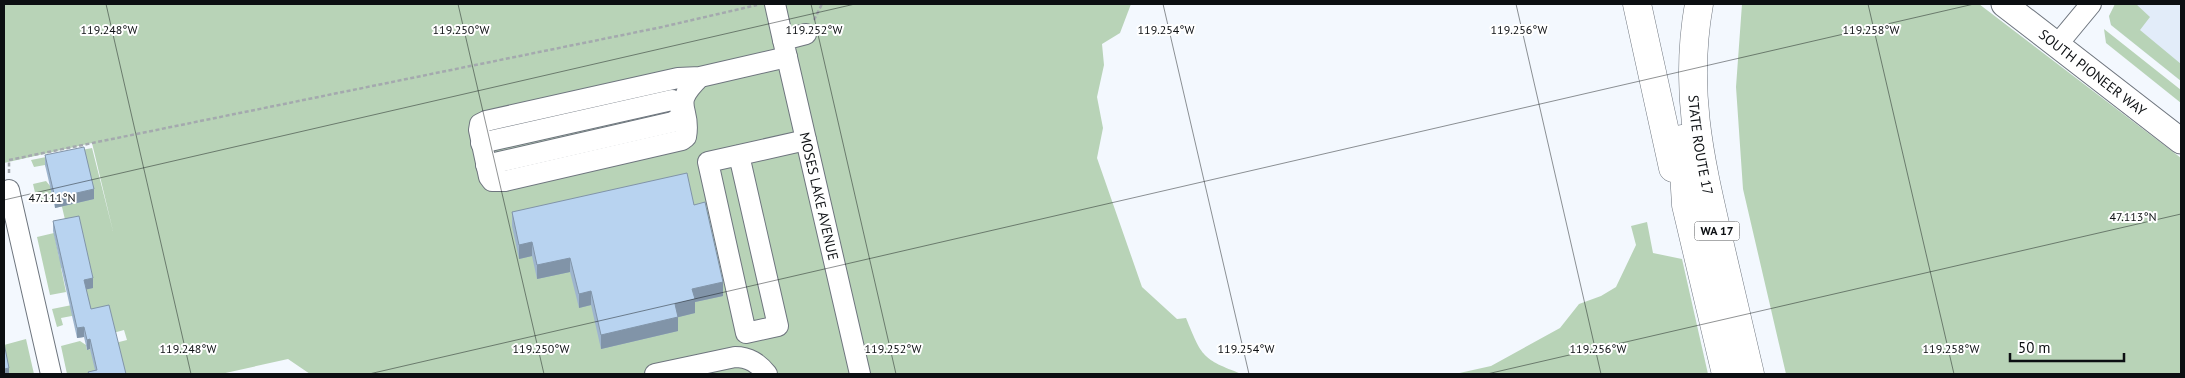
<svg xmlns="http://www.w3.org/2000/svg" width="2185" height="378" font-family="'PT Sans',sans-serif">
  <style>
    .built { fill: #e2ecf9 }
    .green { fill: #b8d3b7 }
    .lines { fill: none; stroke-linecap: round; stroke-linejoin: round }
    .minor-casing { stroke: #6e757e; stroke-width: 22 }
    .major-casing { stroke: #6e757e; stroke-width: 27 }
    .highway-casing { stroke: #6e757e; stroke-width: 29 }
    .path { stroke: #a4a9ae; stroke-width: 2.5; stroke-dasharray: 4 2.5; stroke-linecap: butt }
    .minor { stroke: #fff; stroke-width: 20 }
    .major { stroke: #fff; stroke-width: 25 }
    .highway { stroke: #fff; stroke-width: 28 }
    .wall { fill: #9eb5ce }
    .shaded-wall { fill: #8194a8 }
    .building { fill: #b8d3f0; stroke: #8194a8 }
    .ticks { fill: none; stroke: #0c0f12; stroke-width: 1; stroke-opacity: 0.45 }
    .labels { text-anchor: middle; stroke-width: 4; stroke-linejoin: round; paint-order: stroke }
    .shield { fill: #fff; stroke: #555759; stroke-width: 1 }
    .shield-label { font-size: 12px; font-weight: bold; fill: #0c0f12 }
    .street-label { font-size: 14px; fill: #0c0f12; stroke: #fff }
    .ticks-label { font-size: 12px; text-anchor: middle; fill: #0c0f12; stroke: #fff; stroke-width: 4; stroke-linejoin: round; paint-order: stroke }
  </style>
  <rect width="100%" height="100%" fill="#f3f8fe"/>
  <path class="built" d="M2115,4H2181V81L2111,25L2109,17Z"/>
  <path class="green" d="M4,4H1131L1120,33L1102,44L1104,65L1097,97L1103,128L1097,158L1142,287L1177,319L1186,318C1202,357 1202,359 1242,374H310L288,359L221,374H67L61,346L80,341L86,345L87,350L127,340L124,330L113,333L77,315L61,318L63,325L57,327L52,309L87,302L84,290L87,263L61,268L66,292L50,295L37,237L54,233L59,257L67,228L62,207L45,165L34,167L31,160L92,148L113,231L92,143L4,163Z
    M1742,4H1979L2181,158V374H1786L1743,189L1736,87Z
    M2115,4H2136L2150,17L2140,30L2181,64V81L2111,25L2109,16Z
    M2104,29L2181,90V103L2106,43Z
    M46,181L51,187L52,199L37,201L33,184Z
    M1647,222L1653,253L1682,259L1708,374H1455L1491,366L1560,328L1579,304L1601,296L1616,287L1636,245L1631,226Z
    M26,339L34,374H8L4,345Z"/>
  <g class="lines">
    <g class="minor-casing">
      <g id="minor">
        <path d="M775,4L783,40"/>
        <path id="s1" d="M806,34L783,40L860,374"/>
        <path d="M2057,45L2091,4"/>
        <path d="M700,77C669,107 692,106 686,137L682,140L505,181H492L489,177L479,130L480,124L486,121L678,78L700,77L787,57"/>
        <path d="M481,143L672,100L682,106"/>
        <path d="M739,155L778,326L746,333L708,162L806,140"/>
        <path d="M486,165L673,122L684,114"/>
        <path d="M9,190L51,374"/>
        <path d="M655,374L735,357C749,357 758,363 767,374"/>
      </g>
    </g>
    <g class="major-casing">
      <g id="major">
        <path id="s2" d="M2004,4L2181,141"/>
      </g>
    </g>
    <g class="highway-casing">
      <g id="highway">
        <path d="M1637,4L1673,168"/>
        <path id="s3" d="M1699,4C1684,88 1699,155 1718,237C1729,283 1739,328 1750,374"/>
        <path d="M1682,139L1686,205L1726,374"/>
      </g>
    </g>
    <path class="path" d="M814,20L822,4
      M9,173V160L662,27L757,5"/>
    <use href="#minor" class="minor"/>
    <use href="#major" class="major"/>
    <use href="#highway" class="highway"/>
  </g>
  <path class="wall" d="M45,155L94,199L55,208L45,165Z
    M694,205L723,296L695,302V313L678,317V331L601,349L591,305L579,308L570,272L537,279L532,256L519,259L512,226V212Z
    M53,221L93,288L86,289L91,309L126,374H88V372L95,370L90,349L87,350L84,337L77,338L53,231Z"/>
  <path class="shaded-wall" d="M94,189V199L55,208V198Z
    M532,242V256L519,259V245Z
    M570,258V272L537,279V265Z
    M93,278V288L84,290V280Z
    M723,282V296L695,302V313L675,318V304L692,289Z
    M591,291V305L579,308V294Z
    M678,317V331L601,349V335Z
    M84,327V337L77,338V328Z
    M90,339V349L87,350V340Z
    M9,368V374H4V369Z"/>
  <path class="building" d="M84,147L94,189L55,198L45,155Z
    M687,173L694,205L705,202L723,282L692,289L695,299L675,304L678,317L601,335L591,291L579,294L570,258L537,265L532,242L519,245L512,212Z
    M79,216L93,278L84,280L91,309L109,305L126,374H89L88,372L97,370L90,339L87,340L84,327L77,328L53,221Z
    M4,343L9,368L4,369V374Z"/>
  <path class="ticks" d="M106,4L191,374M458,4L544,374M811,4L896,374M1163,4L1249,374M1516,4L1601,374M1868,4L1954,374M4,200L855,4M369,374L1974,4M1487,374L2181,214"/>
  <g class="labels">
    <rect class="shield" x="1694.5" y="221.5" width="45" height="19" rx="4"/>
    <g class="shield-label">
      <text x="1717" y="235">WA 17</text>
    </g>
    <g class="street-label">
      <text dy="5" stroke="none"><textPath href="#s2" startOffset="112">SOUTH PIONEER WAY</textPath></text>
      <text dy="5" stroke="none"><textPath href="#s3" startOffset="142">STATE ROUTE 17</textPath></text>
      <text dy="5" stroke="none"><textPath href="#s1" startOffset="184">MOSES LAKE AVENUE</textPath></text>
    </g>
  </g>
  <g class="ticks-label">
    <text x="109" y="34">119.248°W</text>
    <text x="461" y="34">119.250°W</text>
    <text x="814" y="34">119.252°W</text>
    <text x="1166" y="34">119.254°W</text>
    <text x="1871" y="34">119.258°W</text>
    <text x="1519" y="34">119.256°W</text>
    <text x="52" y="202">47.111°N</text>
    <text x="2133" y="221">47.113°N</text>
    <text x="188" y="353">119.248°W</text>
    <text x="541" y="353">119.250°W</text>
    <text x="893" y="353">119.252°W</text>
    <text x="1246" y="353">119.254°W</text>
    <text x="1598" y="353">119.256°W</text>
    <text x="1951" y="353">119.258°W</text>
  </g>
  <rect width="2185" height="378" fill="none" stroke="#0c0f12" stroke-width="10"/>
  <path d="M2010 353v8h114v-8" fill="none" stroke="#0c0f12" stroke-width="2.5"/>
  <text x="2018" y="353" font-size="15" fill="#0c0f12" stroke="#ffffff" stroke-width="4" paint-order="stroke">50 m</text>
</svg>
